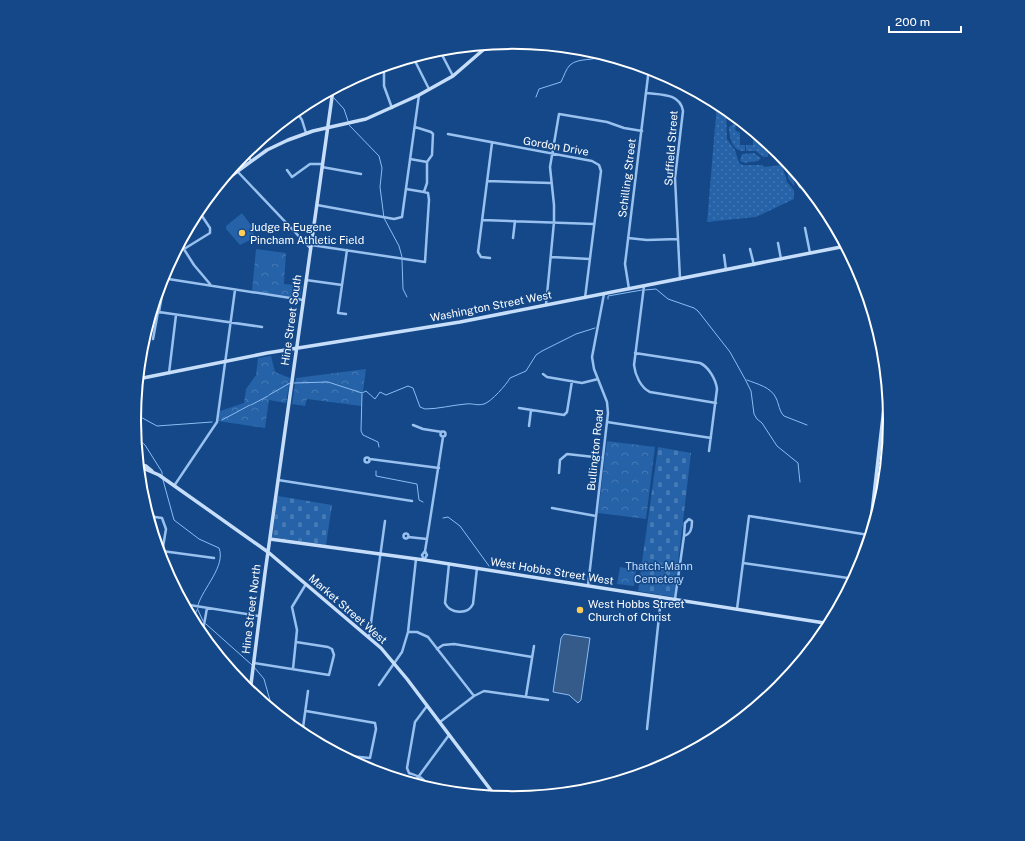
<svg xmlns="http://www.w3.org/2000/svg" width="1025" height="841" font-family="'Public Sans',sans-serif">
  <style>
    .grass { fill: url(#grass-dots) }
    .cemetery { fill: url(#cemetery-stones) }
    .park { fill: url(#park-crowns) }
    .garden { fill: #2562a7 }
    .water { fill: #345b8a; stroke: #8bbcf3 }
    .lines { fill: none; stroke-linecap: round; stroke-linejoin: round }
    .stream { stroke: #8bbcf3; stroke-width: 1 }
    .street { stroke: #99c1ef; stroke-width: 2.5 }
    .secondary { stroke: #c7defb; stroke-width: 3.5 }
    .poi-dot { fill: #ffcc57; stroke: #144888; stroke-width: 1.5 }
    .labels { text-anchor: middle; stroke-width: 3; stroke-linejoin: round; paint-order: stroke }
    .street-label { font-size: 11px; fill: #fff; stroke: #144888 }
    .poi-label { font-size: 11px; fill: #fff; stroke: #144888; text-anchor: start }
    .park-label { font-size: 11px; fill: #bfdbfb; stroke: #144888 }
    .rim { fill: none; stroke: #fff; stroke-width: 2 }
  </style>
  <defs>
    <pattern id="grass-dots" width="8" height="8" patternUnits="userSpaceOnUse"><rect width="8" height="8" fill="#2562a7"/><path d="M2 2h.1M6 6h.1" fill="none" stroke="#467ab4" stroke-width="1.8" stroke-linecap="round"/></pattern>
    <pattern id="cemetery-stones" width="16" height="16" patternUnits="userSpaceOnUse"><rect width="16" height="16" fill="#2562a7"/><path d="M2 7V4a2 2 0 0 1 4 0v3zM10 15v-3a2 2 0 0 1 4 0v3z" fill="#467ab4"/></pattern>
    <pattern id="park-crowns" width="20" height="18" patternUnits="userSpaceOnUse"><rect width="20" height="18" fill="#2562a7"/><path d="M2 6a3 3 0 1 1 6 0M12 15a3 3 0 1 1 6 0" fill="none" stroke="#467ab4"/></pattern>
  </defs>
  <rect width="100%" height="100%" fill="#144888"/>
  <path class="grass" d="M717,103L726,108L727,139L735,150L739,163L743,165H763L764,167L782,165L787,182L794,190V199L756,217L707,222Z
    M735,123L736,125L735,130L740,133V145H745V151C732,152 729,137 729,127Z
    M753,133H755L761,137L758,140L755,136L759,141L761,137L764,140V149H768V157H763L756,151H746V145H753Z
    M754,153L761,158L758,161L744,163L740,161L742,154Z
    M787,161L795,170L794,186L788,178Z"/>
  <path class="cemetery" d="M658,447L691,453L674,597L638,591Z
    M278,496L332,505L326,545L272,537Z"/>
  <path class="park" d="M256,249L286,253L284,284L302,286L300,298L252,291Z
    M271,356L275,372L290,378L286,403L269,400L265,428L218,421L220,411L244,403L246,389L256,375L258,358Z
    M366,369L361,406L307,399L305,406L292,404L296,378Z
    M607,441L655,447L646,519L598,513Z
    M620,567L636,570L634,586L617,584Z"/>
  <path class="garden" d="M242,213L253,228L254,238L240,245L226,229V226Z
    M260,253L279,255L277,264L272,263L273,259L265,258L264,262H259Z"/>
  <path class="water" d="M564,634L590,638L581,700L578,703L569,695L553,692L561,638Z"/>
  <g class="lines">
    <path class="stream" d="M536,97L539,89L561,82C564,76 566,69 570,65C579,57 594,62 604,55
      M334,98L344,109L348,121
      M349,125L379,156L382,168L380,187L384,218L399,246L402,257
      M800,177L798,185L800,188
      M402,260L403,289L407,297
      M645,290L656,289L668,299L694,308L698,311L730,352L745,379L751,391L754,414L757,419L762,423L777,446L798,463L800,482
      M608,299V296L642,290
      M747,380C757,384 771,387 776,398C779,404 779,411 784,416L807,425
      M294,383L328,382L362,393L366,391L375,399L380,392L386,395L408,386L413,388L420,407L425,409C438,409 453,405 466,404C472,403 477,406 484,404C491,402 507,384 510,378L526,371L536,355L542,351L576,334L595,328
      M362,394L361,431L363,435L378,442L379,447
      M269,395L290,383
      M251,405L268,396
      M135,414L157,426L212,422
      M222,420L250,405
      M136,437L145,445L162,472V476
      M376,471V476L417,484L419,500L423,502
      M163,480L174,520L199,539L219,548C226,566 203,588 198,605
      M443,518L448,517L460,526L489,566
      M198,610L203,621
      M192,620L198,608
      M206,624L252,665
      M254,667L264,679L273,711"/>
    <path class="street" d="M439,49L453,76
      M413,57L429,89
      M384,66V86L392,108
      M646,93C661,95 680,93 683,111L675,178L680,279
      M318,97L332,95
      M296,111L302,120L306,133
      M415,127L431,132L433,134L432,155L427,162V183L424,192
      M448,134L592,161L599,165L601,171L585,298
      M246,152L251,161
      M410,159L427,162
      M322,167L361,174
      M287,170L292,177L310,164H322
      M237,171L311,249
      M487,181L551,183
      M406,189L424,192
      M317,205L394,219L402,217L419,95
      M832,219L840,247
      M482,220L594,224
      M805,228L810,253
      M513,238L515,221
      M628,238L647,240L678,239
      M180,243L194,265L210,284
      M778,243L781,259
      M311,245L425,262L429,200L428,193L424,192
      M840,247V233
      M184,249L210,233V228L198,210
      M750,249L754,265
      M724,255L726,270
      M551,257L590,259
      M490,258L481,257L478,252L492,143
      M162,278L303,300
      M306,280L342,285
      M644,286L634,365C635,375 641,388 650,392L716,403
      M629,289L625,264L649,68
      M546,305L554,222V205L550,167L559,114L607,122L624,128L642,131
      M152,311L262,327
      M159,312L165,278
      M346,314L338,313L347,250
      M153,339L158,312
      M635,353L700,363C709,367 716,380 717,389L709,451
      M169,373L176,315
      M543,374L547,377L582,383L598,379
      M519,408L564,415L567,412L572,381
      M607,422L711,438
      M413,425L423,429L442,432
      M529,426L531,410
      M440.5 434a2.5 2.5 0 1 1 5 0a2.5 2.5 0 1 1-5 0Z
      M364.5 460a2.5 2.5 0 1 1 5 0a2.5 2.5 0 1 1-5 0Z
      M370,459L439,468
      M878,463L887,464
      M559,473L560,460L567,454L603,458
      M278,480L412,501
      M174,486L217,422L235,290
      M552,508L596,516
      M148,516L162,518L166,529L161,559
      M689,519L692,521C692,528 691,534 684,536L685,523Z
      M403.5 536a2.5 2.5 0 1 1 5 0a2.5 2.5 0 1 1-5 0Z
      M408,537L427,539
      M162,551L214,558
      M424,560L422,555L425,551L427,539L443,437
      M424,560L427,555L425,551
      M743,563L855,579
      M449,564L445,603C450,614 468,615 473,604L477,568
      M588,586L608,413L607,402L594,369L592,357L604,294
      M675,599L684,536
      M183,604L259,616
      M737,609L749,516L869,535
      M408,632H417L428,637L474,696
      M202,636L207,608
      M369,637L385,521
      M437,649L443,645L454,644L532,657
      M254,663L329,675L334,655L332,649L328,647L296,642
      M293,669L297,630L292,607L306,584
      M379,685L402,652L408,632L416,559
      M526,696L534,646
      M427,706L415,722L407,768L409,773C423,778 422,777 431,789
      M306,711L375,723L376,729L370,758L338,755
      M440,722L474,696L484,691L548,700
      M647,729L661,598
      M302,735L308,691
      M413,784L449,735"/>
    <path class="secondary" d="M220,184L267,150L288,140L313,131L366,119L419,95L453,76L490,44
      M138,379L267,353L460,322L846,246
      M138,464L146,466L152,471
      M143,466L145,469L159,475L268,552L381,648L407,679L496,797
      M270,539L424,560L831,624
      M868,547L887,382
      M250,692L265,573L333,90"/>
  </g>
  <g class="poi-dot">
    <circle cx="242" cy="233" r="4"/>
    <circle cx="580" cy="610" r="4"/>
  </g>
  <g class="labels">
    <g class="street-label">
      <text transform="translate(556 146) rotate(10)" y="4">Gordon Drive</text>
      <text transform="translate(671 148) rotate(-86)" y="4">Suffield Street</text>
      <text transform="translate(627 178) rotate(-83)" y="4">Schilling Street</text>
      <text transform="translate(491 306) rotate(-11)" y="4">Washington Street West</text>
      <text transform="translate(291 320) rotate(-82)" y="4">Hine Street South</text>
      <text transform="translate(595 450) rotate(-84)" y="4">Bullington Road</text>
      <text transform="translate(552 571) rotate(9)" y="4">West Hobbs Street West</text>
      <text transform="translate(251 609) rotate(-83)" y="4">Hine Street North</text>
      <text transform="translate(348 609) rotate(41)" y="4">Market Street West</text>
    </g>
    <g class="poi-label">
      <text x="250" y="231">Judge R Eugene<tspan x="250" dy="13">Pincham Athletic Field</tspan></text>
      <text x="588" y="608">West Hobbs Street<tspan x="588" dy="13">Church of Christ</tspan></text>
    </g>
    <g class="park-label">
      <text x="659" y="570">Thatch-Mann<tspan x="659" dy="13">Cemetery</tspan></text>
    </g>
  </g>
  <path d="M0 0H1025V841H0ZM141 420a371 371 0 1 1 742 0a371 371 0 1 1-742 0Z" fill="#144888" fill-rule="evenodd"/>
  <path class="rim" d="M141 420a371 371 0 1 1 742 0a371 371 0 1 1-742 0Z"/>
  <path d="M889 26v6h72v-6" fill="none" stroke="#ffffff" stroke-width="2"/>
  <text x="895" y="26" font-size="12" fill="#ffffff" stroke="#144888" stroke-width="3" paint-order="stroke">200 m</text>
</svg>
